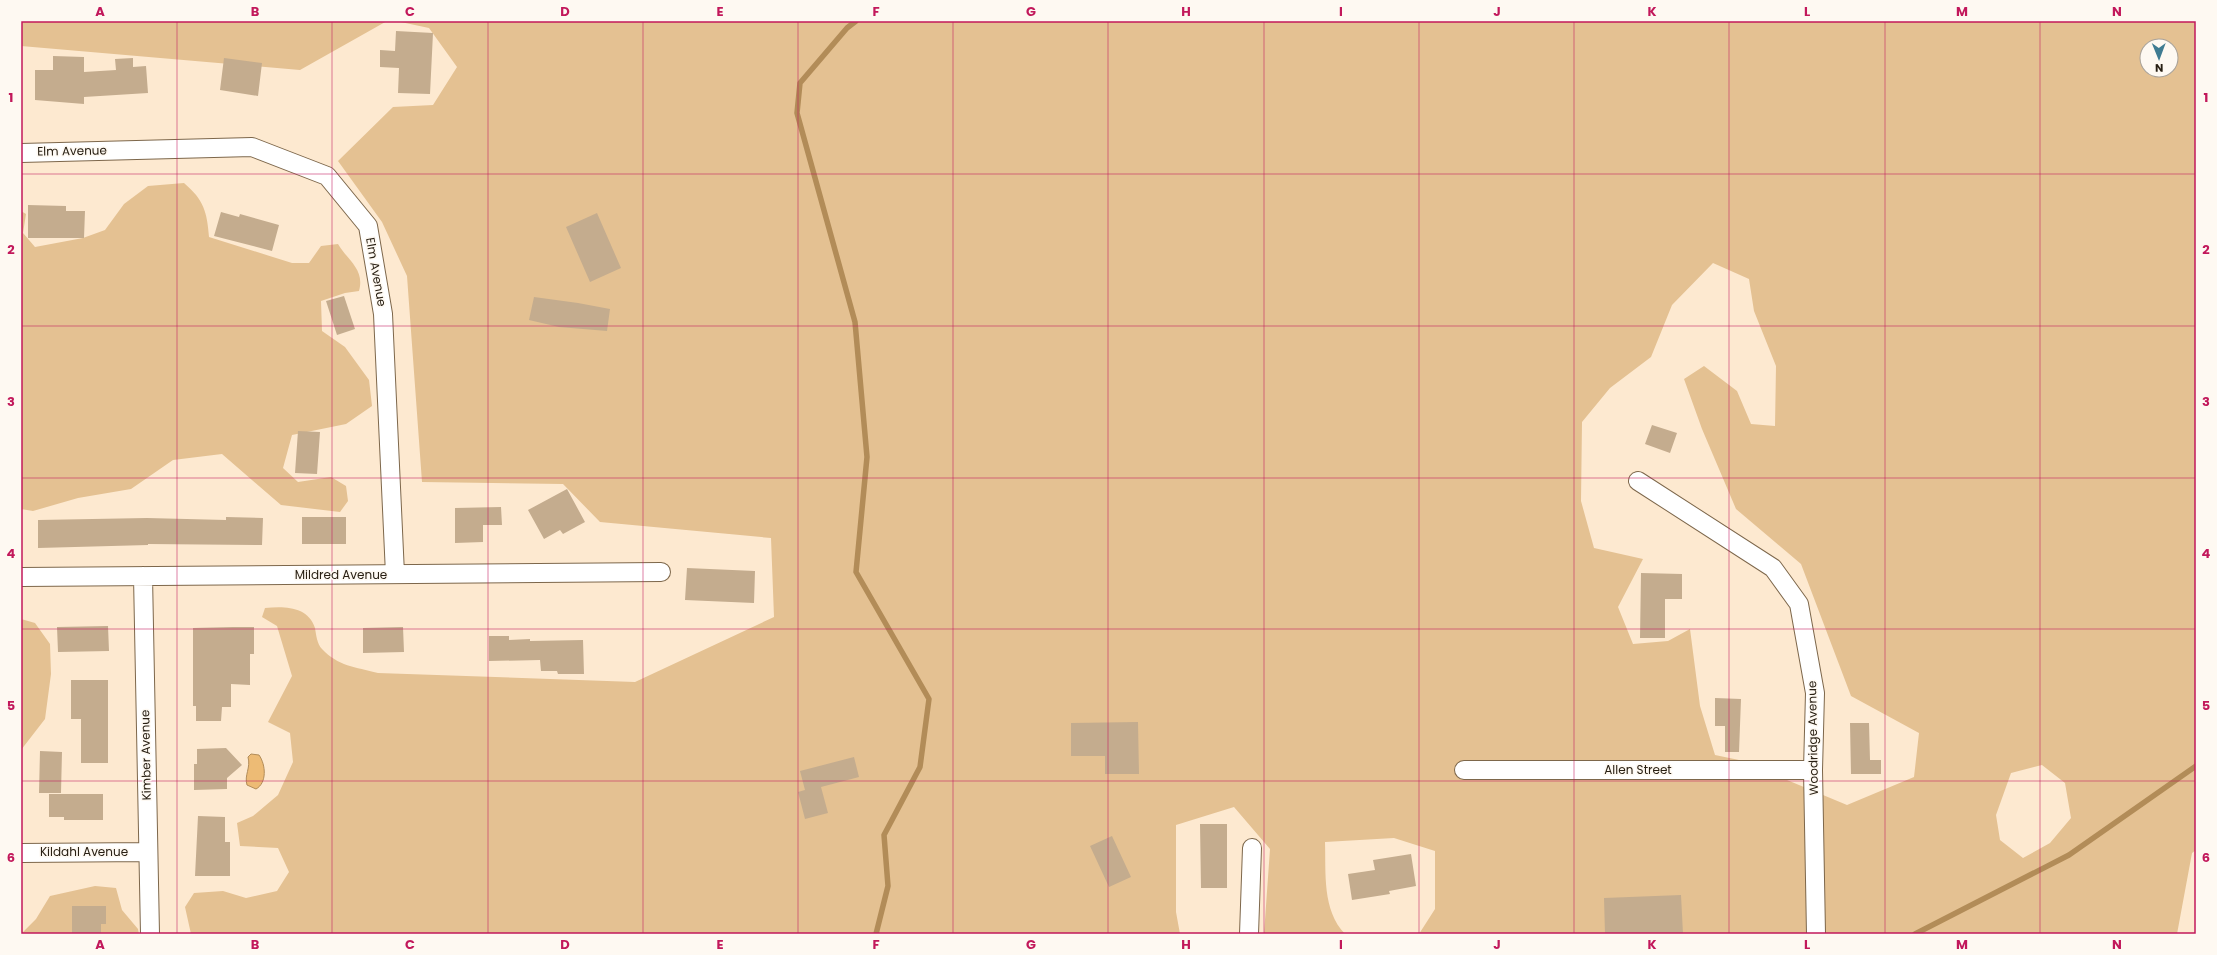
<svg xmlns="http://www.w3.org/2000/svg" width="2217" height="955" font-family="Poppins,sans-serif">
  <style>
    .green { fill: #e4c192; fill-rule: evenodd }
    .water { fill: #edbb75; stroke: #b28c58 }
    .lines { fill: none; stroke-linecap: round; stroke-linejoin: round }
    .stream { stroke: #b28c58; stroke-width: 5.5 }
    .building { fill: #c4ac8e }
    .minor-casing { stroke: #7d674b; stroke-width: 20 }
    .minor { stroke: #fff; stroke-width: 18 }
    .grid { fill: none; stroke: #c2185b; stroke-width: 1; stroke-opacity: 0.55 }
    .labels { text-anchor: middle; stroke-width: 3; stroke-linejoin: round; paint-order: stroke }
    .street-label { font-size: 12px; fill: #292014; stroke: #fef9f2 }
    .neatline { fill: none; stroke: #c2185b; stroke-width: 1.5 }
    .grid-label { font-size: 13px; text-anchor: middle; font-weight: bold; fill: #c2185b }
  </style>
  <rect width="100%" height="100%" fill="#fde9d0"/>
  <path class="green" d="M21,21H387L300,70L21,46Z
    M396,21H2196V850L2192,853L2177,934H1419L1435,909V851L1394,838L1325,842C1326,873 1322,910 1345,934H1264L1270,849L1234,807L1176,825V912L1180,934H191L185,907L194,893L223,891L246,898L277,891L289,872L278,848L240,846L237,823L253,816L278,795L293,762L290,733L268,722L292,676L277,626L262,617L265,608C284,606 308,606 315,628C316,634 317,644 322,649C338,666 355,667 378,673L635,682L774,617L771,538L600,522L563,484L422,482L407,276L382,222L338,161L393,107L433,105L457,67L429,28ZM2147,46H2171V70H2147ZM1713,263L1749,279L1754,311L1776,366L1775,426L1751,424L1737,391L1704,366L1684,379L1702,429L1736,509L1801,564L1851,696L1919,733L1914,777L1847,805L1739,760L1715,755L1700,706L1690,629L1668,641L1633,644L1618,607L1643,559L1594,548L1581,501L1582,422L1610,388L1651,357L1672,305ZM2042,765L2065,783L2071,818L2050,843L2023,858L2000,840L1996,815L2011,773Z
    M184,183C204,200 207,212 209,237L292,263H309L321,246L338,244C348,261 365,269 359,291L345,293L321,301L322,331L345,347L369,380L372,406L346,424L292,435L283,468L298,482L331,477L346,486L348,501L340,512L281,505L222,454L173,460L131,489L78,498L33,511L21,509V211L26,214L23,233L35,247L83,238L105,230L124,204L148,186Z
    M21,619L35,623L50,644L51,674L45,719L21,750Z
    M95,886L116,888L122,910L138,929L139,934H21L36,919L50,896Z"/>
  <path class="water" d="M251,754L259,755C266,765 267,783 256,789L247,785C244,775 251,768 248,757Z"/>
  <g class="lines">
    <path class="stream" d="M856,21L847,28L800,83L797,113L855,322L867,457L856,572L929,699L920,767L884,835L888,886L876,934
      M1915,934L2069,855L2196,766"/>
  </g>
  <path class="building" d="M396,31L433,33L430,94L398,93L399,68L380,67V50L395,51Z
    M53,56L84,57V72L116,70L115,59L133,58V67L146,66L148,93L84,97V104L35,100V70H53Z
    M224,58L262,63L258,96L220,90Z
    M28,205L66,206V211H85L84,238H28Z
    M221,212L239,217L240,214L279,225L272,251L214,236Z
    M597,213L621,268L590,282L566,227Z
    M344,296L355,329L337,335L326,301Z
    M534,297L578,303L610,309L607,331L559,327L529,320Z
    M1652,425L1677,433L1670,453L1645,444Z
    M298,431L320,432L317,474L295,473Z
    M567,489L585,522L563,534L560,530L544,539L528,510Z
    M501,507L502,525H483V542L455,543V508Z
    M226,517L263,518L262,545L148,544V545L38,548V520L147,518L226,520Z
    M302,517H346V544H302Z
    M687,568L755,571L754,603L685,600Z
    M1641,573L1682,574V599H1665V638H1640Z
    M108,626L109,651L58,652L57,627Z
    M233,627H254V654H250V685L231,684V707H222L221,721H196V706H193V628Z
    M403,627L404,652L363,653V628Z
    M489,636H509V640L530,639V641L583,640L584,674H558L557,671H541L540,660L489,661Z
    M71,680H108V763H81V719H71Z
    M1715,698L1741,699L1739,752H1725V726H1715Z
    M1138,722L1139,774H1105V756H1071V723Z
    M1850,723H1869L1870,760H1881V774H1851Z
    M226,748L242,765L227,778V789L194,790V764H197V749Z
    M40,751L62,752L61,793H39Z
    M854,757L859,777L821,787L828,813L805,819L798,792L805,790L800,771Z
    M49,794H103V820H64V817H49Z
    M198,816L225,817V842H230V876H195Z
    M1200,824H1227V888H1201Z
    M1112,836L1131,877L1109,887L1090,846Z
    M1411,854L1416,886L1389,891L1390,894L1352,900L1348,874L1375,870L1373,860Z
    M1681,895L1683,934H1605L1604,898Z
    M72,906H106V924H101V934H72Z"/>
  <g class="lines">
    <g class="minor-casing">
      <path id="minor" d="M21,153L252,147L327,176L368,226L383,314L395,574
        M1638,481L1773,568L1799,604L1815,693L1813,770L1816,934
        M143,576L150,934
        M21,577L661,572
        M1464,770H1813
        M21,853L148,852
        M1249,934L1252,848"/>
    </g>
    <use href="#minor" class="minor"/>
  </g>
  <path class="grid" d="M177,21V934M332,21V934M488,21V934M643,21V934M798,21V934M953,21V934M1108,21V934M1264,21V934M1419,21V934M1574,21V934M1729,21V934M1885,21V934M2040,21V934M21,174H2196M21,326H2196M21,478H2196M21,629H2196M21,781H2196"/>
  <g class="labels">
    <g class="street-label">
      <text transform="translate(72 151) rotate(-1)" y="4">Elm Avenue</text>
      <text transform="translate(376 272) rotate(80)" y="4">Elm Avenue</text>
      <text x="341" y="579">Mildred Avenue</text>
      <text transform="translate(1813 738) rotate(-91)" y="4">Woodridge Avenue</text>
      <text transform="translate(146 755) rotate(-91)" y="4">Kimber Avenue</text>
      <text x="1638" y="774">Allen Street</text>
      <text x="84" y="856">Kildahl Avenue</text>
    </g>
  </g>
  <rect width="2217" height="955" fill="none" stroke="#fef9f2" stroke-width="44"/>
  <g transform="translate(2159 58) rotate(179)"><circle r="19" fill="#fef9f2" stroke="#a9a299"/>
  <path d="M0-3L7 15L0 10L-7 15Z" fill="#3f7c92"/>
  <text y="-6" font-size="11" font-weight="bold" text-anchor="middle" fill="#292014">N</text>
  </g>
  <rect x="22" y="22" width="2173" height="911" class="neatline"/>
  <g class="grid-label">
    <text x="100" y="16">A</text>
    <text x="255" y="16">B</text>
    <text x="410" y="16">C</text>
    <text x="565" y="16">D</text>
    <text x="720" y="16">E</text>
    <text x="876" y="16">F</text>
    <text x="1031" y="16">G</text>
    <text x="1186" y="16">H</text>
    <text x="1341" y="16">I</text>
    <text x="1497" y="16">J</text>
    <text x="1652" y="16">K</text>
    <text x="1807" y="16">L</text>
    <text x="1962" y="16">M</text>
    <text x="2117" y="16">N</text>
    <text x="11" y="102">1</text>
    <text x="2206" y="102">1</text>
    <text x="11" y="254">2</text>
    <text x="2206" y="254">2</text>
    <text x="11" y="406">3</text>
    <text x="2206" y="406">3</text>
    <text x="11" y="558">4</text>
    <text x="2206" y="558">4</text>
    <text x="11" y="710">5</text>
    <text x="2206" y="710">5</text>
    <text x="11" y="862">6</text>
    <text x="2206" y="862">6</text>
    <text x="100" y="949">A</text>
    <text x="255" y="949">B</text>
    <text x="410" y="949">C</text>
    <text x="565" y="949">D</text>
    <text x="720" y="949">E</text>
    <text x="876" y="949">F</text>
    <text x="1031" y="949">G</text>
    <text x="1186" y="949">H</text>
    <text x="1341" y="949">I</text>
    <text x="1497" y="949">J</text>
    <text x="1652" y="949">K</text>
    <text x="1807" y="949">L</text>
    <text x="1962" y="949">M</text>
    <text x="2117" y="949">N</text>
  </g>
</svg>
